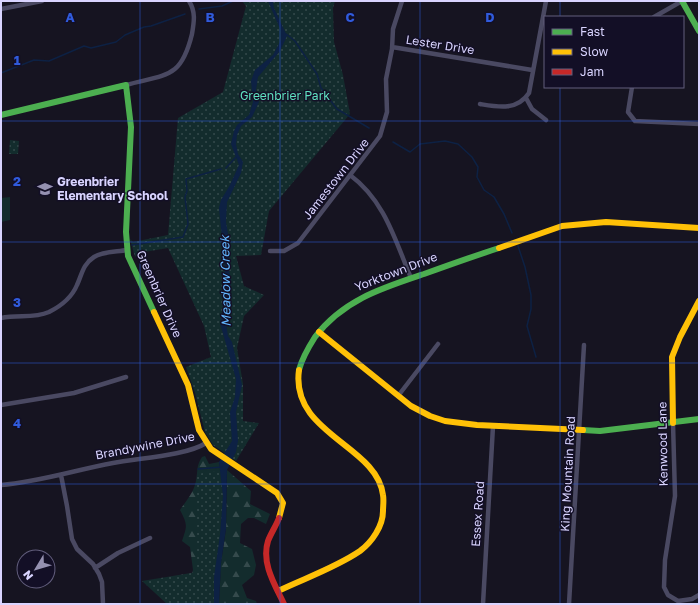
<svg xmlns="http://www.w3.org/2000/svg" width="700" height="605" font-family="'Golos Text',sans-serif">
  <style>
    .green { fill: #132c2d }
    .forest { fill: url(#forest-firs) }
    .park { fill: url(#park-dots) }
    .water { fill: #0d2144 }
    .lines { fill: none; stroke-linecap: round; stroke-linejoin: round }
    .stream { stroke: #0d2144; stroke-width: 1.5 }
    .street { stroke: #4a4962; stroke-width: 4.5 }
    .fast { stroke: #4caf50; stroke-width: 6 }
    .slow { stroke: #ffc107; stroke-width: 6 }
    .jam { stroke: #c62828; stroke-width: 6 }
    .grid { fill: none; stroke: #305bdc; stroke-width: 1; stroke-opacity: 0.55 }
    .labels { text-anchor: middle; stroke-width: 3; stroke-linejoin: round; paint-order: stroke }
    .street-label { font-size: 12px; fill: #d9d4ff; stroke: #130f26 }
    .park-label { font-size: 12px; fill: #5fe0c0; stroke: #130f26 }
    .poi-label { font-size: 12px; font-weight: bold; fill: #d9d4ff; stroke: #130f26; text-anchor: start }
    .water-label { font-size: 13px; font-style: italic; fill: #62b6ff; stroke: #130f26 }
    .grid-label { font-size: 13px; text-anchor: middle; font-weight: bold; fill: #305bdc; stroke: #130f26; stroke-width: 3; stroke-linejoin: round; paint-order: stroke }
  </style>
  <defs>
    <pattern id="forest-firs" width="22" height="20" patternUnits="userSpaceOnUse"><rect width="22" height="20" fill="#132c2d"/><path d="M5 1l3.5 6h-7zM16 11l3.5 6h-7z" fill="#354a4c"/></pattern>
    <pattern id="park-dots" width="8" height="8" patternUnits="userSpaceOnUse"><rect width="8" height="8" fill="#132c2d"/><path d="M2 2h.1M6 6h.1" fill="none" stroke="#354a4c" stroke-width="1.8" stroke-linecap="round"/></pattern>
  </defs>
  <rect width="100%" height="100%" fill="#161421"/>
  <path class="green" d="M10,197V220L1,222V198Z"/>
  <path class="forest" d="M205,456L209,464L219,462L223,485L214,577L190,581L193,570L190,547L182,541C187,526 188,525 180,510C186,501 194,492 196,481C198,471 196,466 202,457Z
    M227,470L251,491L250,504L270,514L266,524L254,518H248L241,524L240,543L252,549L256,565L254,575L242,585L247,598L256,601L257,604H219L221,563L226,529Z"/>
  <path class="park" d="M242,1H335L333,8L334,42L343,75L350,114L269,211L261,255L236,256L244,286L264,295L244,316L237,348L243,384V421L259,423L236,461L213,445L205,432L195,393L186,367L211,357L204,326L168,248L138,253L135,257L130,239L133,242L168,235L178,118L223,92L246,6Z
    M10,140L19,141L18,154H9Z
    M222,470C225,502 223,535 221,568C220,582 217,588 218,604H167L142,581L197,572V474Z"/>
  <path class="water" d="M268,1H273L274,8L287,36L280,51L258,77L256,90L259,102L252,117L241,126L237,135L236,144L238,154L243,162L241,173L227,202L226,222L230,245L228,265L231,281L226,323L228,336L232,342L242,385L236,412L238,441L236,452L227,470L226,529L221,563L219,604H214V577L220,535L223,496L219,462L232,441L230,412L235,397L236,379L220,323L226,298L224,287L225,267L219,208L221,200L230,185L239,165L231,144L234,131L237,125L249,115L253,102L251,81L255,70L273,55L281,40V31Z"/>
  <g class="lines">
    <path class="stream" d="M199,9L222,6L233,1
      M286,34L295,41L317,74L321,88L337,109L369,128
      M1,73L34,60L49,61L84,46L91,48L116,42L125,35L144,27L151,26L185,14
      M393,142L410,152L420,144L445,141L458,144L472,157L478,167L477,177L484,190L494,197L504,214L512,233
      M226,168L236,157
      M132,245L183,237L188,224L185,197L187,191L186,179L221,169
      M518,246L525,267L531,295V309L527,326L536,357
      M198,469L222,467"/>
    <path class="street" d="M1,9L42,1
      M654,17L682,1
      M392,47L532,70
      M126,85C167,74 181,79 192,34C194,22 196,12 189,1
      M632,87L628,112L635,121L699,124
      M526,98L532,109L546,120
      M480,104C498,107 517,111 529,93L546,1
      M350,175C385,201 395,240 411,278
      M270,251H284L298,243L380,136L387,112L386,79L392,49L393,29L402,1
      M1,318C18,314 33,319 49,312C61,306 72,297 77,285C82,274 83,264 94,257C104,251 117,252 127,250
      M398,396L438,344
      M1,405L74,393L126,377
      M673,423L675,496L665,560L664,587L668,595L678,601L692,599L699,595
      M61,475L67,506L72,539L77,549L93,564L99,574L102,582L103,604
      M1,485C39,482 75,470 113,463C138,458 186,456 206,443
      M95,568L118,553L150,538
      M483,604L493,426
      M569,604L584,345"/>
    <path class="fast" d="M682,1L699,31
      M1,115L126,85L131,127L126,232L128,256L154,312
      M299,370C302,358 308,348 315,337C343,300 382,288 424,274C449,265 474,256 499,248
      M583,430L600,431L699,419"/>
    <path class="slow" d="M499,248L562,226L606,222L699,228
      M154,312L188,385L199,430L211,449L277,493L283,503L279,518
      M319,332L411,406L430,416L445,421L477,425L583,430
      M673,423L672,357L680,337L699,301
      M278,591C305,578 335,568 360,551C372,542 383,526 383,511C383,506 384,500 383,495C377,445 290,434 299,370"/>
    <path class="jam" d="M279,518C276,526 271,533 268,541C261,563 275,585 284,604"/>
  </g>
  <path class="grid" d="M140,1V604M280,1V604M420,1V604M560,1V17M560,87V604M1,121H699M1,242H699M1,363H699M1,484H699"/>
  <defs>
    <g id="school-bare" transform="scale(1.2)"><path d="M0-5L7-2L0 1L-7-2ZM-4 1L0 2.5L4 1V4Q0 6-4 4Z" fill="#9591b1" stroke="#130f26" stroke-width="2.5" paint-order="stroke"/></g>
  </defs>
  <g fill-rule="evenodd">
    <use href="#school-bare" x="45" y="189"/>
  </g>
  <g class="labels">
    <g class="street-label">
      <text transform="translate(440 45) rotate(9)" y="4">Lester Drive</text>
      <text transform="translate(336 179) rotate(-52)" y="4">Jamestown Drive</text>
      <text transform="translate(396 272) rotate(-21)" y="4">Yorktown Drive</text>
      <text transform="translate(159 294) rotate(66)" y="4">Greenbrier Drive</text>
      <text transform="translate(663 444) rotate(-91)" y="4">Kenwood Lane</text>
      <text transform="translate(145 446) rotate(-11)" y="4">Brandywine Drive</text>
      <text transform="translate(568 474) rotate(-87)" y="4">King Mountain Road</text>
      <text transform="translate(478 514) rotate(-86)" y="4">Essex Road</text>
    </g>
    <g class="park-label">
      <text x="285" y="100">Greenbrier Park</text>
    </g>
    <g class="poi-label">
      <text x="57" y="186">Greenbrier<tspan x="57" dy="14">Elementary School</tspan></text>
    </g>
    <g class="water-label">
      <text transform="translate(225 281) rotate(-91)" y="5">Meadow Creek</text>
    </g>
  </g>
  <g class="grid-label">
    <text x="70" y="22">A</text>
    <text x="210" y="22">B</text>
    <text x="350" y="22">C</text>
    <text x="490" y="22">D</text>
    <text x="17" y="65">1</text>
    <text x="17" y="186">2</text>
    <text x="17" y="307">3</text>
    <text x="17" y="428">4</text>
  </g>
  <rect width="700" height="605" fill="none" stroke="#d9d4ff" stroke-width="4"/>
  <rect x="544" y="16" width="140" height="72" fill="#130f26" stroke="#625e7d"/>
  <rect x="552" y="29" width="20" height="6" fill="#4caf50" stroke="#625e7d"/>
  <text x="580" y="36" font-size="12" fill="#d9d4ff">Fast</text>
  <rect x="552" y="49" width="20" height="6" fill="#ffc107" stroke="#625e7d"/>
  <text x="580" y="56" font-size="12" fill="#d9d4ff">Slow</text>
  <rect x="552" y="69" width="20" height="6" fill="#c62828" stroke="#625e7d"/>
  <text x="580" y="76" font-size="12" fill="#d9d4ff">Jam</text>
  <g transform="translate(36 569) rotate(232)"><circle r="19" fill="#130f26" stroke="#625e7d"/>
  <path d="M0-3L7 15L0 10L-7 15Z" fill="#9591b1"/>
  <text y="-6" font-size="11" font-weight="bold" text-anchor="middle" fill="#d9d4ff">N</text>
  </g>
</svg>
